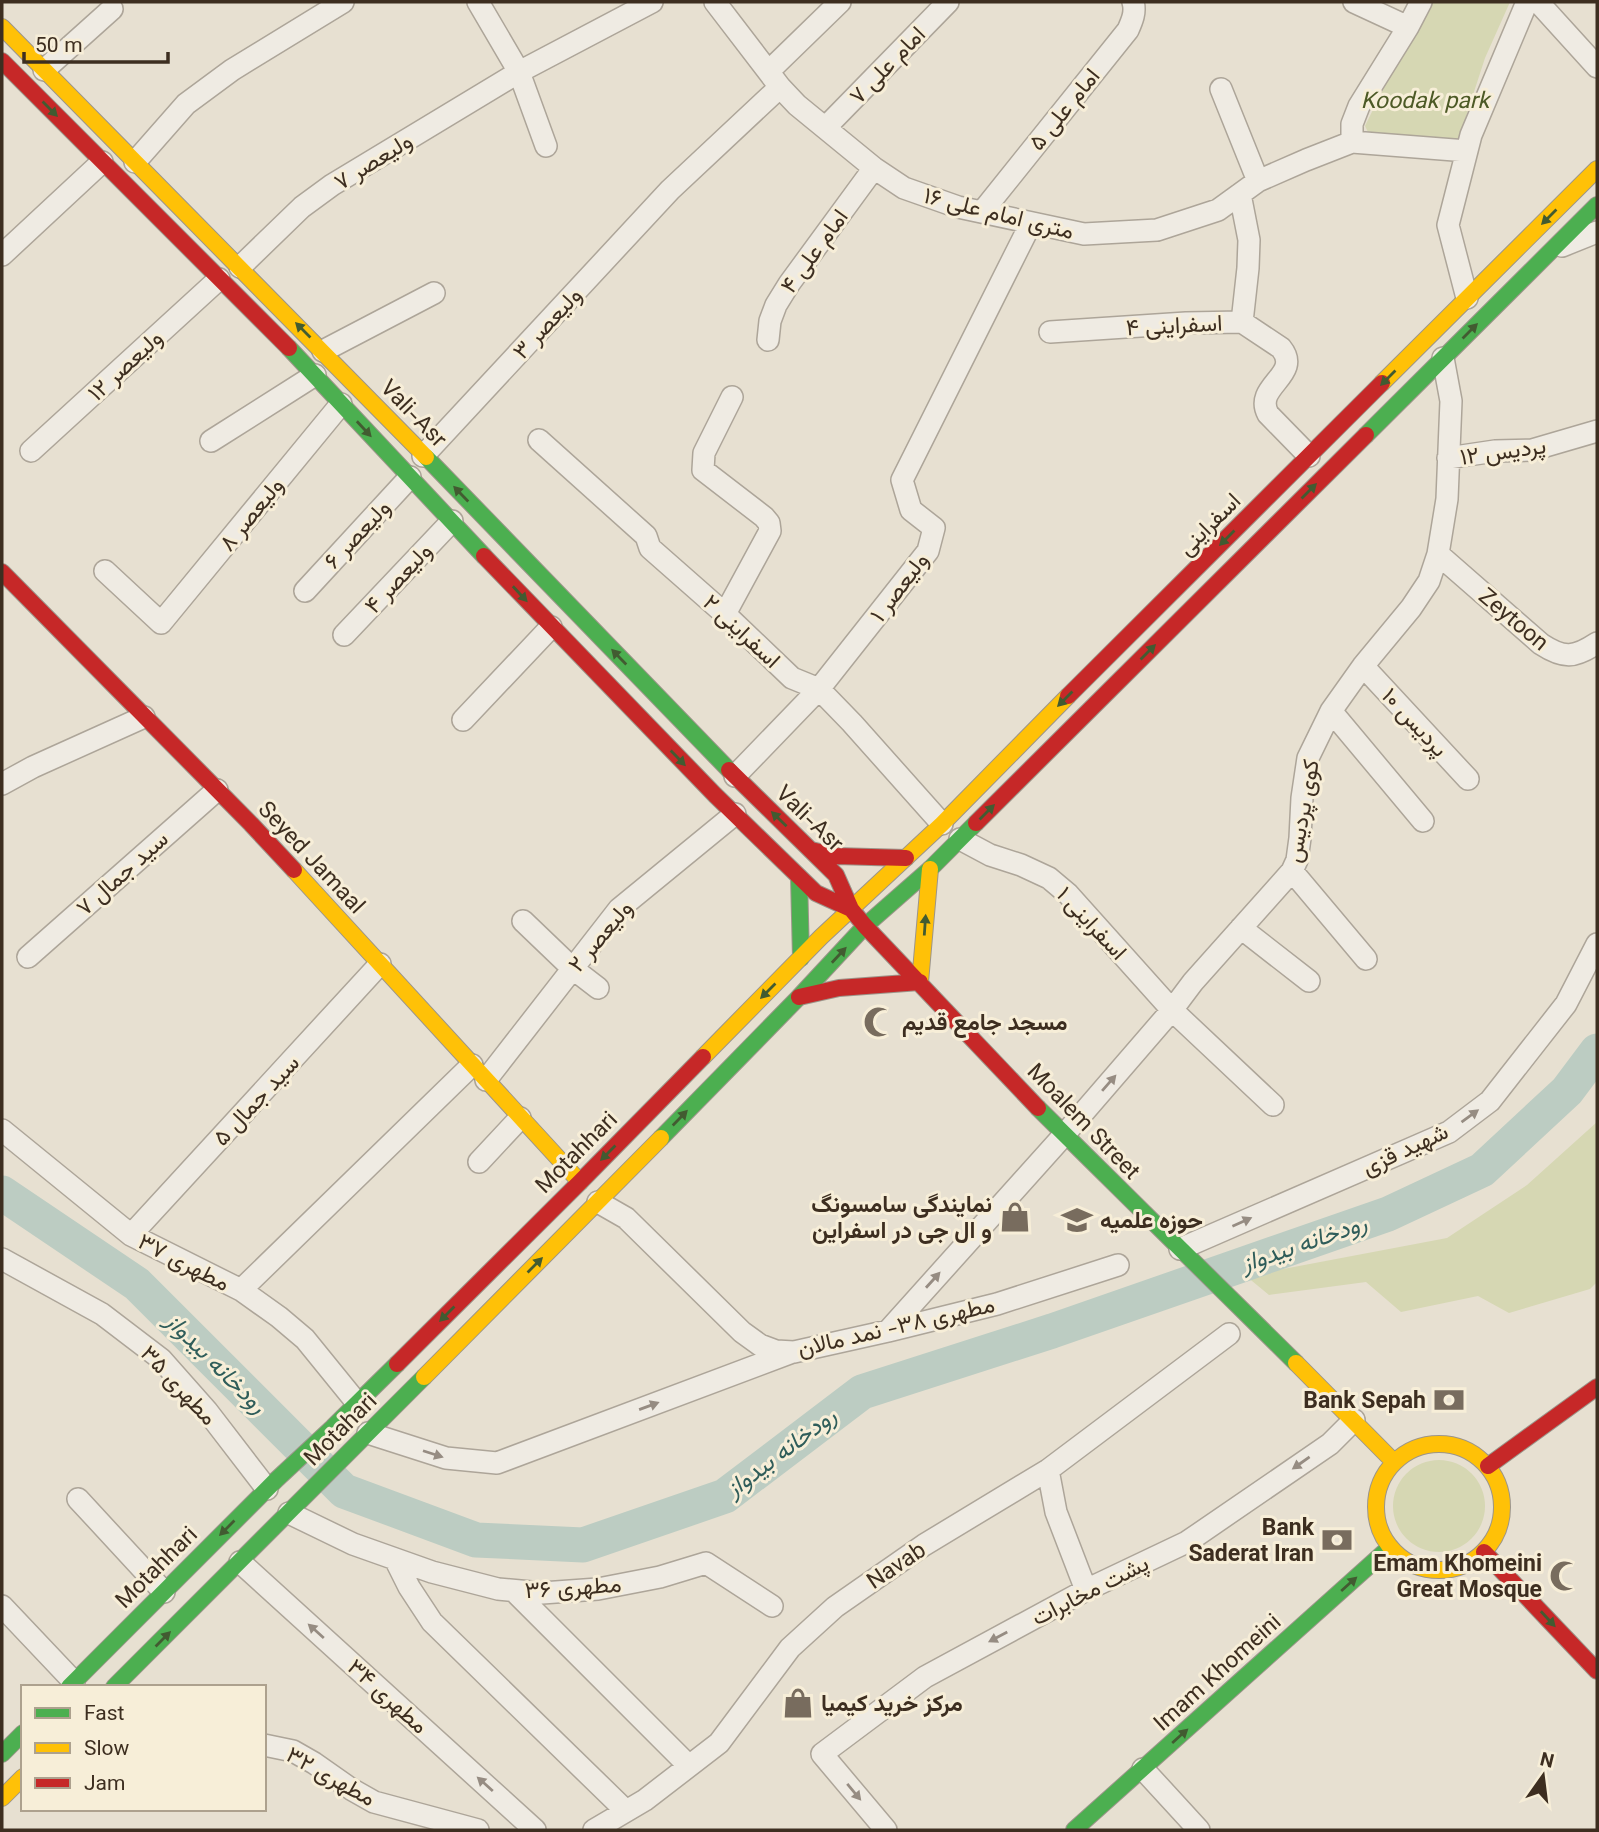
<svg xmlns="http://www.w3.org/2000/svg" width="1599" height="1832" font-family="Georgia,Vazirmatn,serif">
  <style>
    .green { fill: #d6d7b3 }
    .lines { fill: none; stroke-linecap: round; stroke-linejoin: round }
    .river { stroke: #bcccc2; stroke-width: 35 }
    .street-casing { stroke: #ada599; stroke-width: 24 }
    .fast-casing { stroke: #9c958a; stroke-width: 18 }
    .slow-casing { stroke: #9c958a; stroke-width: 18 }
    .jam-casing { stroke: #9c958a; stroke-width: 18 }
    .street { stroke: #efebe3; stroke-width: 21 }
    .fast { stroke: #4caf50; stroke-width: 16 }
    .slow { stroke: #ffc107; stroke-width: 16 }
    .jam { stroke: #c62828; stroke-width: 16 }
    .oneway { fill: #425b31 }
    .oneway2 { fill: #968c82 }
    .labels { text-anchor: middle; stroke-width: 6; stroke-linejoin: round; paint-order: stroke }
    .street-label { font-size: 23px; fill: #3d2e20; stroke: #f7eed8 }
    .park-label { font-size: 23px; font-style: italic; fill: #4d5a26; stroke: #f7eed8 }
    .poi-label { font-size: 23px; font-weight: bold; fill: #3d2e20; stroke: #f7eed8; text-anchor: end }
    .water-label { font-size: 24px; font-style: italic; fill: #2f5d5a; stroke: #f7eed8 }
  </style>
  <rect width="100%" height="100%" fill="#e7e0d1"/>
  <path class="green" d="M1426,2H1510L1485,58L1459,138L1445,147L1370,136L1365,126Z
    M1597,1122V1282L1590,1289L1509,1313L1478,1296L1401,1312L1366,1282L1269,1295L1246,1276L1447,1238L1527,1185Z
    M1393 1506a46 46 0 1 1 92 0a46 46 0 1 1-92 0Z"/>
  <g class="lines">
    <path class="river" d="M2,1193L137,1284L344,1491L476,1540L583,1545L725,1496L862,1392L1052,1331L1388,1214L1482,1170L1567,1091L1597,1051"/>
    <g class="street-casing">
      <path id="street" d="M478,2L519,72L546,146
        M715,2L780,87L797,105L874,168L904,188L958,207L1084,234L1157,230L1218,210L1258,181L1306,160L1352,142L1467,151
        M1354,2L1408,27
        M1538,2L1597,67
        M44,70L112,9
        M769,71L840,2
        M1221,89L1258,181
        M825,128L948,2
        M1352,142V124L1359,106L1408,27L1421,2
        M135,162L186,104L232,70L343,2
        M1240,194L1249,240L1248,268L1242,322
        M982,212L1128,30C1132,21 1136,12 1133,2
        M1562,246L1597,232
        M2,255L102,162
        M240,267L302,207L332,185L519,72L652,2
        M1467,298L1448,225L1471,135L1527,2
        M1050,332L1186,323L1242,322L1281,348C1303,375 1253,386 1268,414L1309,456
        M768,340L770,321L776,305L789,284L874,168
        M323,351L434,293
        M539,440L646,536L650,548L725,614L792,678L819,689L852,723L942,824
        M211,441L315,375
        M31,451L219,279
        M423,456L670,190L780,87
        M1448,458L1495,451L1532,450L1597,431
        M1438,554L1541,644C1564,659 1574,658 1597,643
        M105,571L161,623L341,404
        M305,591L410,477
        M725,614L770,531L769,523L764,517L703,470L704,453L732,397
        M344,635L452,521
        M1363,666L1468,779
        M1331,711L1423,821
        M463,720L551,627
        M735,776L819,689L928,551L934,528L911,510L902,480L1031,223
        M2,784L33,767L144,717
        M960,839L990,855L1021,865L1049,878L1068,894L1172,1010L1273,1105
        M1292,871L1366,959
        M523,921L572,968L598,988
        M1241,928L1309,981
        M28,957L217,790
        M486,1080L619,909L735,814
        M2,1130L131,1235L241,1290L279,1317L305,1339L357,1403
        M479,1162L520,1118
        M598,1202L626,1218L742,1332L760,1345L776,1351L794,1352L888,1331L997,1304L1118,1265
        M131,1235L380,964
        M1180,1249L1449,1132L1490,1101L1566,1004L1597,944
        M2,1259L102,1314L161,1359L207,1411L267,1489
        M241,1290L472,1065
        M888,1331L1064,1135L1172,1010L1193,982L1292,871L1297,860L1300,838L1302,798L1308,758L1331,711L1363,666L1411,608L1429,581L1438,554L1447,499L1451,401L1443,358
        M368,1433L446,1458L497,1463L790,1353
        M1048,1470L1056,1512L1086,1590
        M78,1499L164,1592
        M289,1513L353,1544L432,1572L498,1589L542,1593L598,1589L660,1577L706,1563L772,1606
        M395,1559L409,1587L432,1622L626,1811
        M240,1562L535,1830
        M514,1591L689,1766
        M2,1606L74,1682
        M264,1745L293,1751L314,1763L351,1789L374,1802L478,1830
        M1143,1769L1199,1830
        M594,1830L645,1800L719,1743L790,1648L835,1607L924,1545L1048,1470L1229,1334
        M886,1830L822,1754L925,1677L1086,1590L1187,1542L1330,1444L1354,1420"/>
    </g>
    <g class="fast-casing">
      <path id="fast" d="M289,348L484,556
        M1366,435L1597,205
        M426,457L729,770
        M799,877L801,958
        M1038,1108L1296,1363
        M661,1138L799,997L865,926L930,869L976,823
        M69,1687L276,1480L333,1427L397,1364
        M114,1687L424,1377
        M2,1754L23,1733
        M1074,1830L1390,1547"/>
    </g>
    <g class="slow-casing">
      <path id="slow" d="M2,27L426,457
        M1382,383L1597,169
        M294,870L580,1182
        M920,982L930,869
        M703,1057L821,937L942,824L1068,696
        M1296,1363L1394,1462
        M424,1377L661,1138
        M1376 1507a63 63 0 1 1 126 0a63 63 0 1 1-126 0Z
        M2,1798L23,1777"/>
    </g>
    <g class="jam-casing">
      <path id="jam" d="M2,61L289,348
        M484,556L715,795L816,893L851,909
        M2,572L251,824L294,870
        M1068,696L1382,383
        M729,770L836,875L851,909L865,926L1038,1108
        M976,823L1366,435
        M811,850L836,856L906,858
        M799,997L839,988L920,982
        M397,1364L580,1182L703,1057
        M1488,1466L1597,1387
        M1484,1552L1597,1671"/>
    </g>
    <use href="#street" class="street"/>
    <use href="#fast" class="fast"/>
    <use href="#slow" class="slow"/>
    <use href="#jam" class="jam"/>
  </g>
  <defs><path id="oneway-solid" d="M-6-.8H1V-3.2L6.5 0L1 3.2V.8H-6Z" transform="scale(1.75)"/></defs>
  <g class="oneway">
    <use href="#oneway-solid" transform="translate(50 109) rotate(45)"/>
    <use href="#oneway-solid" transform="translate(1549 217) rotate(135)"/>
    <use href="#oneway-solid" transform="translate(303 330) rotate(-135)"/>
    <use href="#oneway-solid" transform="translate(1470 331) rotate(-45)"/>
    <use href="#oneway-solid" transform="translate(1388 378) rotate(135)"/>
    <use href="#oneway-solid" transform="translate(364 429) rotate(47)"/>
    <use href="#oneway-solid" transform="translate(1309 491) rotate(-45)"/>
    <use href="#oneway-solid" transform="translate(461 494) rotate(-134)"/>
    <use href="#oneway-solid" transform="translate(1227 538) rotate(135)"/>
    <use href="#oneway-solid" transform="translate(520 594) rotate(47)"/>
    <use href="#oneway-solid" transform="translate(1148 652) rotate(-45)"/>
    <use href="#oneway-solid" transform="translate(619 657) rotate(-134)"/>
    <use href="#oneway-solid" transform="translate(1065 699) rotate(135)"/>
    <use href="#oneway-solid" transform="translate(678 758) rotate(46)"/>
    <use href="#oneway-solid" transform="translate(987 812) rotate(-45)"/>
    <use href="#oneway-solid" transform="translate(779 819) rotate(-136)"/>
    <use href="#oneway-solid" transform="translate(925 925) rotate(-86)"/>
    <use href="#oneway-solid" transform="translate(839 955) rotate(-47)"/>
    <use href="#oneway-solid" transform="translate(768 991) rotate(135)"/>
    <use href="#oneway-solid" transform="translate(680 1118) rotate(-46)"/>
    <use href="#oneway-solid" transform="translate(608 1153) rotate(135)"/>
    <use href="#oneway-solid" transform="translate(535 1265) rotate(-45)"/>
    <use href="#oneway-solid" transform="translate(447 1314) rotate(135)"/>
    <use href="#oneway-solid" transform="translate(227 1528) rotate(135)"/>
    <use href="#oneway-solid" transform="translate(1349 1584) rotate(-42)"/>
    <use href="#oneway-solid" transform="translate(1548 1619) rotate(47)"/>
    <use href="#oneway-solid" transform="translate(163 1639) rotate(-45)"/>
    <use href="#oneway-solid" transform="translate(1180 1736) rotate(-42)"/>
  </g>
  <g class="oneway2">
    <use href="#oneway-solid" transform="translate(1109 1083) rotate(-49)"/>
    <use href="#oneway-solid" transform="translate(1470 1116) rotate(-36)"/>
    <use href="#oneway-solid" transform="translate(1242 1222) rotate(-24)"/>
    <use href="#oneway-solid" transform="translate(933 1280) rotate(-48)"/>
    <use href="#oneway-solid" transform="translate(649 1406) rotate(-20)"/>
    <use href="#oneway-solid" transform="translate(433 1454) rotate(18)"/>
    <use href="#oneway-solid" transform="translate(1301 1463) rotate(145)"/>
    <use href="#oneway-solid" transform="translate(316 1631) rotate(-138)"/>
    <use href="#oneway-solid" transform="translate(998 1637) rotate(152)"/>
    <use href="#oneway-solid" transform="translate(485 1784) rotate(-138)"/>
    <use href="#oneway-solid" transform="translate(854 1792) rotate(50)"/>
  </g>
  <defs>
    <g id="mosque-bare" transform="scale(2.415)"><path d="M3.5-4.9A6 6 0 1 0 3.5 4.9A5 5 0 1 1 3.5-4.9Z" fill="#786c5e" stroke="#f7eed8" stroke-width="2.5" paint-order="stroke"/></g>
    <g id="shop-bare" transform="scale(2.415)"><path d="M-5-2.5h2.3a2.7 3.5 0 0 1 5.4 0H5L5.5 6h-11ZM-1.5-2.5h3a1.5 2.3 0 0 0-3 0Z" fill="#786c5e" stroke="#f7eed8" stroke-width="2.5" paint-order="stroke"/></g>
    <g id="school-bare" transform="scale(2.415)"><path d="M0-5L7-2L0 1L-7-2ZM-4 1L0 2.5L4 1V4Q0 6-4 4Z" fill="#786c5e" stroke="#f7eed8" stroke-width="2.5" paint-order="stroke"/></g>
    <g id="bank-bare" transform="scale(2.415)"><path d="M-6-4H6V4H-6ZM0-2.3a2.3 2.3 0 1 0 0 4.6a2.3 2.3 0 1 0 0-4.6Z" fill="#786c5e" stroke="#f7eed8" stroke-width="2.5" paint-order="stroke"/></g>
  </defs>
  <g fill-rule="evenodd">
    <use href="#mosque-bare" x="879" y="1022"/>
    <use href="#shop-bare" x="1015" y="1217"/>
    <use href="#school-bare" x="1077" y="1220"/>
    <use href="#bank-bare" x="1449" y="1400"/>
    <use href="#bank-bare" x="1337" y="1540"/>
    <use href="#mosque-bare" x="1565" y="1576"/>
    <use href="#shop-bare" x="798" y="1703"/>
  </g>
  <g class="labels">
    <g class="street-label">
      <text transform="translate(887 65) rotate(-46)" y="8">امام علی ۷</text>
      <text transform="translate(1064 109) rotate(-51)" y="8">امام علی ۵</text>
      <text transform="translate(373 161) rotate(-32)" y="8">ولیعصر ۷</text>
      <text transform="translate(999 213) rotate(14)" y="8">۱۶ متری امام علی</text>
      <text transform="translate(814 251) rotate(-54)" y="8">امام علی ۴</text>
      <text transform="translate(547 323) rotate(-47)" y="8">ولیعصر ۳</text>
      <text transform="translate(1174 325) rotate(-3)" y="8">اسفراینی ۴</text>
      <text transform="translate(125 365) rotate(-43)" y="8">ولیعصر ۱۲</text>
      <text transform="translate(414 413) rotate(46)" y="8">Vali-Asr</text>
      <text transform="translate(1503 451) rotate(-8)" y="8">پردیس ۱۲</text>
      <text transform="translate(251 514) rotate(-51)" y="8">ولیعصر ۸</text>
      <text transform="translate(1209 524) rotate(-45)" y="8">اسفراینی</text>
      <text transform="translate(357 534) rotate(-47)" y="8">ولیعصر ۶</text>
      <text transform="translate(398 578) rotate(-47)" y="8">ولیعصر ۴</text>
      <text transform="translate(899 587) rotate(-53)" y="8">ولیعصر ۱</text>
      <text transform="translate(1514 619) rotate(40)" y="8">Zeytoon</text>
      <text transform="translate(742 631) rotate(43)" y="8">اسفراینی ۲</text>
      <text transform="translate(1415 722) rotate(47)" y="8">پردیس ۱۰</text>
      <text transform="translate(1302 811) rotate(-80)" y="8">کوی پردیس</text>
      <text transform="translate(810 818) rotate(44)" y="8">Vali-Asr</text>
      <text transform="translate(312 857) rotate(47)" y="8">Seyed Jamaal</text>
      <text transform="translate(122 873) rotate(-42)" y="8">سید جمال ۷</text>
      <text transform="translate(1092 923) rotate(47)" y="8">اسفراینی ۱</text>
      <text transform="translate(600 936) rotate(-50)" y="8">ولیعصر ۲</text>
      <text transform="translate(256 1100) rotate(-47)" y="8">سید جمال ۵</text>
      <text transform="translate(1084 1121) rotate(46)" y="8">Moalem Street</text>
      <text transform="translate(1405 1149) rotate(-25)" y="8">شهید قزی</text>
      <text transform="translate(576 1152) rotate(-45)" y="8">Motahhari</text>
      <text transform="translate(184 1262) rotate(27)" y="8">مطهری ۳۷</text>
      <text transform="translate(896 1326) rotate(-13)" y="8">مطهری ۳۸- نمد مالان</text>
      <text transform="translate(179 1385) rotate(47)" y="8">مطهری ۳۵</text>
      <text transform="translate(340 1429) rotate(-45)" y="8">Motahari</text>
      <text transform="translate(896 1565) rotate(-34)" y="8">Navab</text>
      <text transform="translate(156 1567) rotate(-45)" y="8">Motahhari</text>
      <text transform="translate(573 1587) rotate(-4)" y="8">مطهری ۳۶</text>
      <text transform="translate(1090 1590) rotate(-27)" y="8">پشت مخابرات</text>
      <text transform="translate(1217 1672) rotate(-42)" y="8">Imam Khomeini</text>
      <text transform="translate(388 1696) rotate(42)" y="8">مطهری ۳۴</text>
      <text transform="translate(331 1776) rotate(29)" y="8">مطهری ۳۲</text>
    </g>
    <g class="park-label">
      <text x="1425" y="108">Koodak park</text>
    </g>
    <g class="poi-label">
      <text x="902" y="1030" text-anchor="start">مسجد جامع قدیم</text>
      <text x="992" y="1212">نمایندگی سامسونگ<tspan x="992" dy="26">و ال جی در اسفراین</tspan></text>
      <text x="1100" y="1228" text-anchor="start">حوزه علمیه</text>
      <text x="1426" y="1408">Bank Sepah</text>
      <text x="1314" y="1535">Bank<tspan x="1314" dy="26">Saderat Iran</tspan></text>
      <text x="1542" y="1571">Emam Khomeini<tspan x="1542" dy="26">Great Mosque</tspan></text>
      <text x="821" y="1711" text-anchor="start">مرکز خرید کیمیا</text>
    </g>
    <g class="water-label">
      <text transform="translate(1304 1243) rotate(-19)" y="8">رودخانه بیدواز</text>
      <text transform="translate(216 1363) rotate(45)" y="8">رودخانه بیدواز</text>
      <text transform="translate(781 1452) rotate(-37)" y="8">رودخانه بیدواز</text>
    </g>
  </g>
  <rect width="1599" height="1832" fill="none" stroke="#3d2e20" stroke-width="7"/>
  <rect x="21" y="1685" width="245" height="126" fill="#f7eed8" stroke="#ada18e" stroke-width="2"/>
  <rect x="35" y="1708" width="35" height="10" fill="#4caf50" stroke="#ada18e" stroke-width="2"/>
  <text x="84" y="1720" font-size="21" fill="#3d2e20">Fast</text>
  <rect x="35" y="1743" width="35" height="10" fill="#ffc107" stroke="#ada18e" stroke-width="2"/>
  <text x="84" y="1755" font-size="21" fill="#3d2e20">Slow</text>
  <rect x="35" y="1778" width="35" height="10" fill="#c62828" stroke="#ada18e" stroke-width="2"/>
  <text x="84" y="1790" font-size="21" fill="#3d2e20">Jam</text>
  <g transform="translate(1543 1776) rotate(14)" stroke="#f7eed8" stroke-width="5" paint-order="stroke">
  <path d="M0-5L12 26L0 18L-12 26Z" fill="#3d2e20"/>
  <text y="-10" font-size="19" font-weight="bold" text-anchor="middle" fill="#3d2e20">N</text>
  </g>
  <path d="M24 52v10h144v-10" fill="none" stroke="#3d2e20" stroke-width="3.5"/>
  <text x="35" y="52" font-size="21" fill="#3d2e20" stroke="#f7eed8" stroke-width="5" paint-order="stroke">50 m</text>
</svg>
